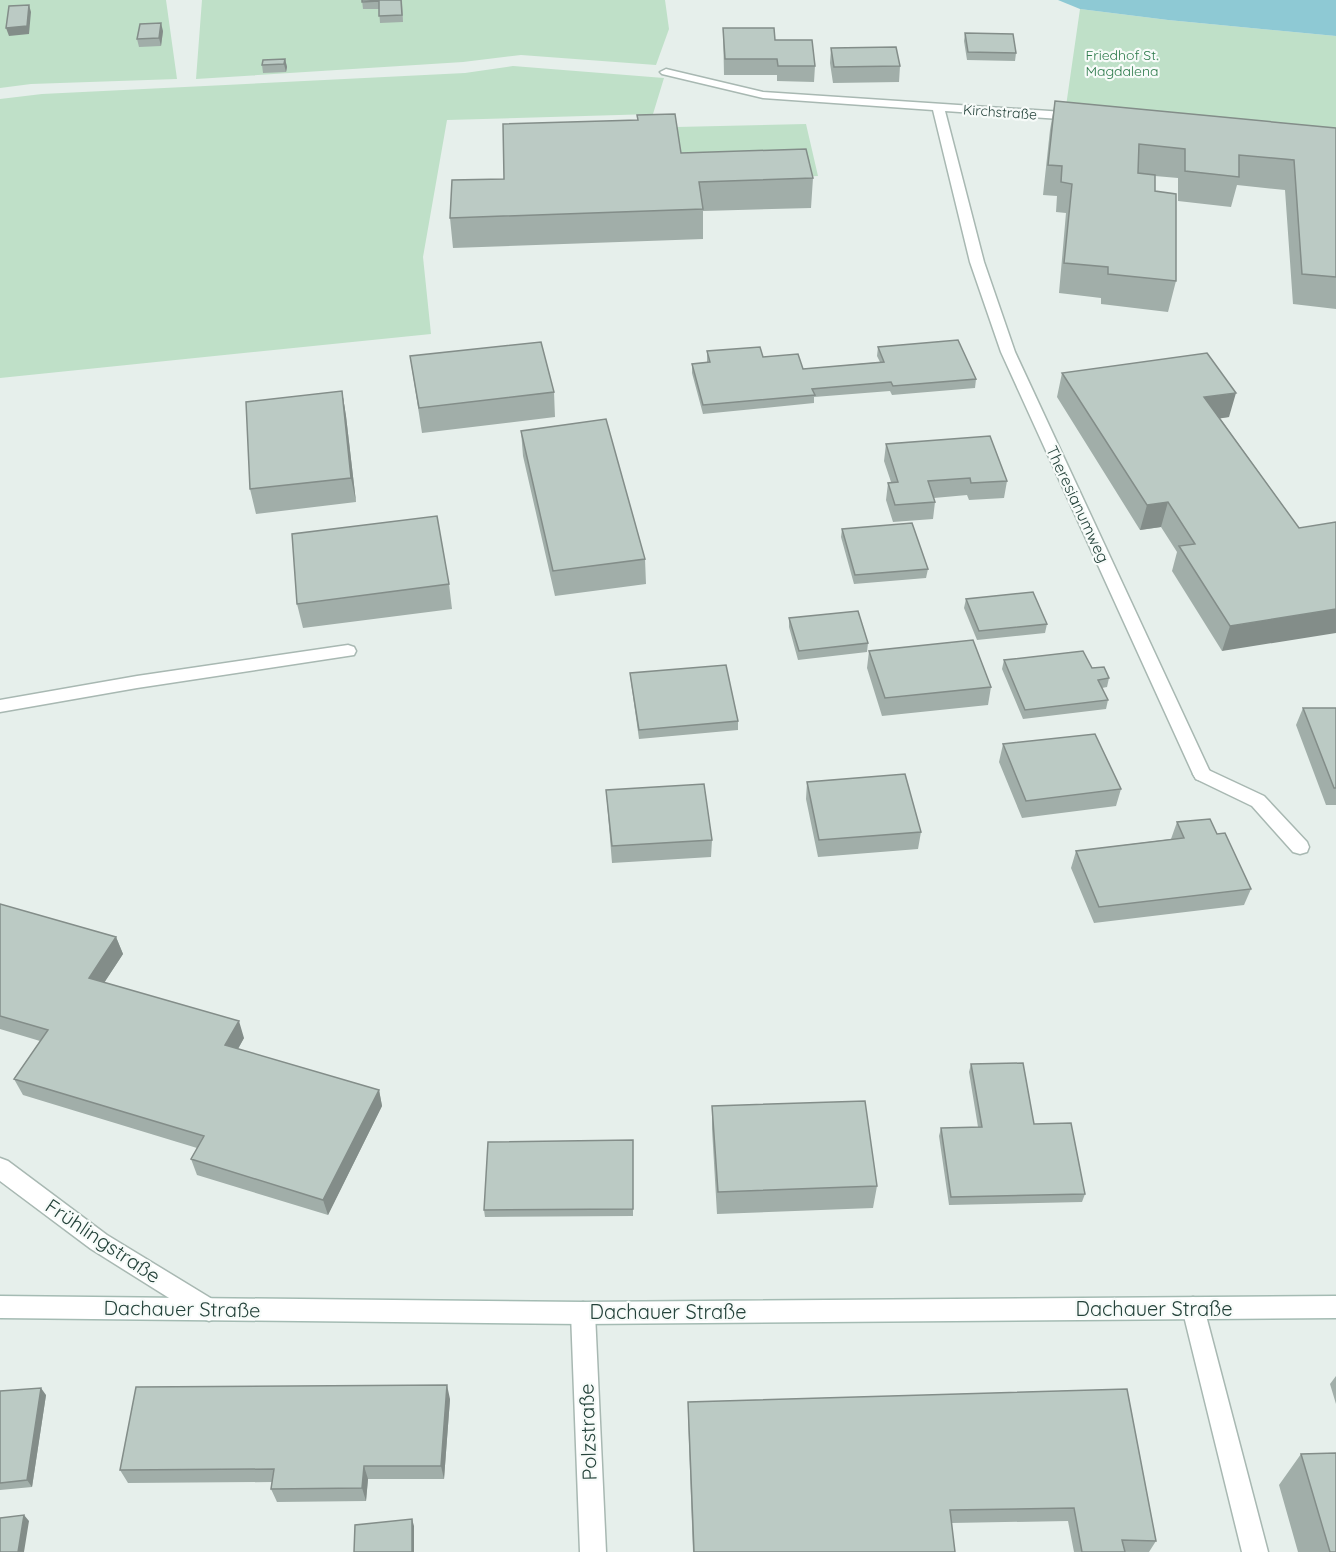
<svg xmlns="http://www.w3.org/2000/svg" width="1336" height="1552" font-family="Quicksand,sans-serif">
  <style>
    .green { fill: #bfe0c8 }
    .water { fill: #8ec9d4 }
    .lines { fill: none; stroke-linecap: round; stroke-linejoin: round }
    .lane-casing { stroke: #a8b8b2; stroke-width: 3 }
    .street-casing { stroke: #a8b8b2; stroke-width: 3 }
    .secondary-casing { stroke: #a4bbb3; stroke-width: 3 }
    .lane { fill: #fff; fill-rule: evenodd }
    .street { fill: #fff; fill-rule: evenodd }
    .secondary { fill: #fff; fill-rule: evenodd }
    .wall { fill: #a1aea9 }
    .shaded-wall { fill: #838d89 }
    .building { fill: #bbcac4; stroke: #838d89; stroke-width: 1.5 }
    .labels { text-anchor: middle; stroke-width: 4.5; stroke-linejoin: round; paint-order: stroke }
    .far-park-label { font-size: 14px; fill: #2d7a4b; stroke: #f7fbf9 }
    .far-street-label { font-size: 14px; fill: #24423a; stroke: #f7fbf9 }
    .street-label { font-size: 16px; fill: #24423a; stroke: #f7fbf9 }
    .near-street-label { font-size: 20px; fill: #24423a; stroke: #f7fbf9 }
  </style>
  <rect width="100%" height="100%" fill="#e6efeb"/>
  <path class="green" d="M0,0H166L177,79L31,84L0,88Z
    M202,0H665L669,29L656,65L521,55L463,62L196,79Z
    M1080,9L1168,20L1336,36V132L1066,106Z
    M513,66L664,78L653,114L447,120L423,257L431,334L0,378V99L42,94L465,73Z
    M806,124L818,176L683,180L676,127Z"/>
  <path class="water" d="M1058,0H1336V36L1168,20L1080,9Z"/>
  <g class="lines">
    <g class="lane-casing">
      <path id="lane" d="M348,645L354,647L356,651L354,655L137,688L0,712V700L137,676Z
        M1202,767L1264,796L1307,842L1309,847L1307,852L1300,854L1293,852L1252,806L1196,779L1193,774L1196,769Z
        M1193,1297L1201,1300L1204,1308L1268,1552H1242L1182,1308L1185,1300Z"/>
    </g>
    <g class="street-casing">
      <path id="street" d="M666,69L763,92L1079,113L1081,116L1075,120L945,111L984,262L1015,352L1211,774L1208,779L1202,781L1196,779L1193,774L1001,352L970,262L933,110L763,98L662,74L660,72Z
        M0,1158L8,1161L107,1235L217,1302L220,1310L217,1318L209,1321L201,1318L91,1249L0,1181Z
        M583,1302L591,1305L595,1313L606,1552H580L571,1313L575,1305Z"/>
    </g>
    <g class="secondary-casing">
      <path id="secondary" d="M0,1296L583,1302L1336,1296V1318L583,1324L0,1318Z"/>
    </g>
    <use href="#lane" class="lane"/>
    <use href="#street" class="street"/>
    <use href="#secondary" class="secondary"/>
  </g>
  <path class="wall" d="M362,0H402L403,22L380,23L379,9H363Z
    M723,28L775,40L815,66L814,82L777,81V75H724Z
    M163,31L161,46L139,47L137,39Z
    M965,33L1016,53L1015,61L967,60L964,41Z
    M831,48L900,66L899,82L833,83L830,63Z
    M285,59L287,67L286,72L263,73L262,65Z
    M1055,101L1336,128V309L1293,304L1285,190L1237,185L1231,207L1178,201V178L1155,176V191L1176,281L1168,312L1101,304V298L1059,293L1066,213L1056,212L1057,196L1043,195L1050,130Z
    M681,153L813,178L811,208L703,211V239L453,248L450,218L504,179Z
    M878,347L976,379L975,388L892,395L890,391L814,397V403L703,414L692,373V364L707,362V351L763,357L803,369L880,362L877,356Z
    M410,356L554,392L555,417L422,433Z
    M1062,373L1229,417L1220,418L1299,528L1222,651L1172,571L1177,552L1161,527L1140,530L1057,397Z
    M342,391L346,416L356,502L256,514L250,489Z
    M521,431L645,559L646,584L555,596L523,456Z
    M886,444L1007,481L1004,498L969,500L967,495L934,498L935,502L933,519L893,522L886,500L888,483L891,482L884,461Z
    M842,529L928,569L926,578L854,584L841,537Z
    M449,584L452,609L303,628L297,604Z
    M966,599L1047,624L1045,633L977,640L964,608Z
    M789,618L868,643L867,652L798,660L789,627Z
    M869,651L991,687L988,705L882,716L867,668Z
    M1004,660L1092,668L1109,678L1107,687L1102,688L1108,700L1106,709L1023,719L1002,669Z
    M630,673L738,721V730L639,739L631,682Z
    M1303,708H1336V805H1326L1296,725Z
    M1003,744L1121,789L1116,806L1022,818L999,762Z
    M807,782L921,832L918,849L818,857L806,799Z
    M606,790L712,840L711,857L612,863Z
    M1177,822L1217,834L1251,889L1244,905L1094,923L1071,868L1076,851L1171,839Z
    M0,904L116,937L123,954L104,983L244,1038L238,1049L379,1090L382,1106L328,1215L197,1175L191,1159L197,1148L23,1095L14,1079L40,1041L0,1029Z
    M971,1064L1034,1124L1085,1194L1082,1202L949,1205L939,1136L941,1128L978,1127L969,1072Z
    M712,1106L877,1186L873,1208L717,1214L712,1129Z
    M633,1140V1216L485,1217L484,1210Z
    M1336,1376V1404L1330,1384Z
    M1127,1389L1156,1541L1149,1552H1074L1068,1521L951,1523L955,1552H693L688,1416V1402Z
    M0,1391L46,1395L32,1487L0,1490Z
    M450,1399L444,1479H368L366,1501L277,1502L271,1489L272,1482L128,1483L120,1470Z
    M1301,1454L1336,1552H1298L1279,1485Z"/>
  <path class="shaded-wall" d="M29,5L31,12L29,34L9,36L6,28Z
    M161,23L163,31L161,46L159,38Z
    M285,59L287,67L286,72L284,64Z
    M342,391L346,416L356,502L351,478Z
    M1236,393L1229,417L1198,422L1204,397Z
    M1168,502L1161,527L1140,530L1147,505Z
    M1336,609V633L1222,651L1230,626Z
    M116,937L123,954L96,995L89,978Z
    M239,1021L244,1038L231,1061L225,1045Z
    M379,1090L382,1106L328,1215L323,1200Z
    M447,1385L450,1399L444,1479L441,1466Z
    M41,1388L46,1395L32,1487L27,1480Z
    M364,1466L368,1479L366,1501L362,1488Z
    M24,1515L29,1521L24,1552H18Z
    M412,1519L414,1526V1552H412Z"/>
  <path class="building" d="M362,0H401L402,15L379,16V1L362,2Z
    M29,5L27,26L6,28L9,6Z
    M161,23L159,38L137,39L140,24Z
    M723,28H774L775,40H812L815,66H778L777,59H725Z
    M965,33L1013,34L1016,53L968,52Z
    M896,47L900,66L834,67L831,48Z
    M285,59L284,64L262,65L263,60Z
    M1055,101L1336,128V277L1302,274L1294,160L1239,155V177L1185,171V149L1139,144L1138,173L1155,175V191L1176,194V281L1108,274V267L1064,263L1072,184L1061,182L1062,166L1048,165Z
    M675,114L681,153L806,149L813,178L699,182L703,209L450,218L452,180L504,179L503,124L638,120L637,115Z
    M958,340L976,379L893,386L891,382L812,389L815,395L703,405L692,364L710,362L707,351L760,347L763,357L798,354L803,369L884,362L878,347Z
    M541,342L554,392L419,408L410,356Z
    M1207,353L1236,393L1204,397L1299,528L1336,522V609L1230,626L1179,546L1195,544L1168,502L1147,505L1062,373Z
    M342,391L351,478L250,489L246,402Z
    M606,419L645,559L553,571L521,431Z
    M990,436L1007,481L971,483L970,478L928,481L935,502L895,505L888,483L898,482L886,444Z
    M437,516L449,584L297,604L292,534Z
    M912,523L928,569L855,575L842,529Z
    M1033,592L1047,624L979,631L966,599Z
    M858,611L868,643L799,651L789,618Z
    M973,640L991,687L885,698L869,651Z
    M1083,651L1092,668L1104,667L1109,678L1098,680L1108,700L1025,710L1004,660Z
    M726,665L738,721L639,730L630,673Z
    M1303,708H1336V788H1334Z
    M1095,734L1121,789L1026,801L1003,744Z
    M905,774L921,832L819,840L807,782Z
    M704,784L712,840L612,846L606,790Z
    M1210,819L1217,834L1225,833L1251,889L1099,907L1076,851L1184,838L1177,822Z
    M0,904L116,937L89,978L239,1021L225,1045L379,1090L323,1200L191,1159L204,1136L14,1079L48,1030L0,1016Z
    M1023,1063L1034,1124L1071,1123L1085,1194L951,1197L941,1128L982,1127L971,1064Z
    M865,1101L877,1186L718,1192L712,1106Z
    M633,1140V1209L484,1210L488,1142Z
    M447,1385L441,1466H364L362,1488L271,1489L274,1469L120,1470L136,1387Z
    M41,1388L27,1480L0,1483V1391Z
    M1127,1389L1156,1541L1122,1540L1125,1552H1082L1074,1508L950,1510L955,1552H694L688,1402Z
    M1336,1453V1552H1330L1301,1454Z
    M24,1515L18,1552H0V1518Z
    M412,1519V1552H354L355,1525Z"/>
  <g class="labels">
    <g class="far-park-label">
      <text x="1122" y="60">Friedhof St.<tspan x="1122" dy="16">Magdalena</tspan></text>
    </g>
    <g class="far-street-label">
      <text transform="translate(1000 112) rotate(4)" y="5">Kirchstraße</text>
    </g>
    <g class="street-label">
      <text transform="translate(1078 504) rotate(65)" y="6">Theresianumweg</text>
    </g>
    <g class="near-street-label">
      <text transform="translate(103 1241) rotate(34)" y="7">Frühlingstraße</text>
      <text transform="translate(182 1309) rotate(1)" y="7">Dachauer Straße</text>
      <text x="1154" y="1316">Dachauer Straße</text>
      <text x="668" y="1319">Dachauer Straße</text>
      <text transform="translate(588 1432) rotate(-92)" y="7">Polzstraße</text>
    </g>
  </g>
</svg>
